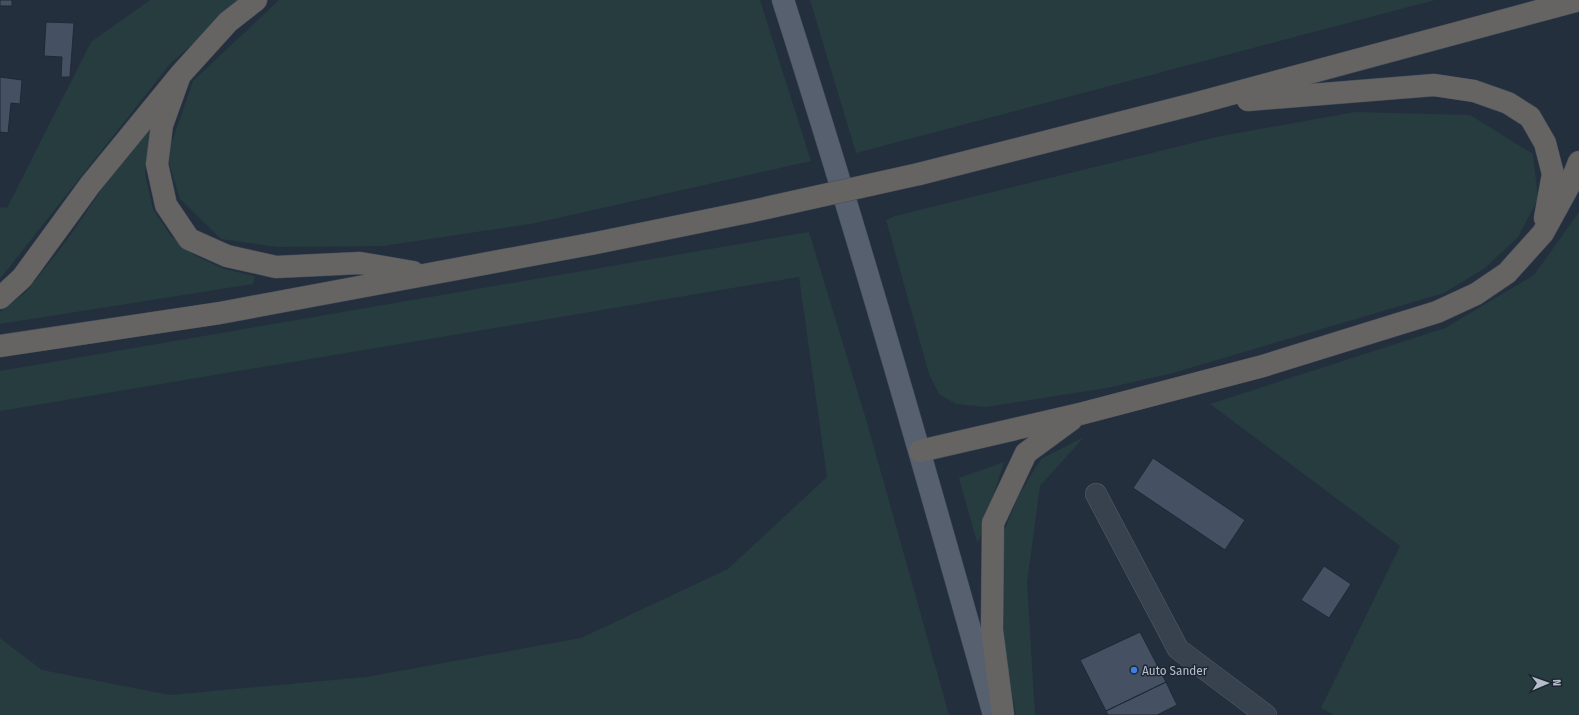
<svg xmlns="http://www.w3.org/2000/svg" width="1579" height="715" font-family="'Fira Sans Condensed',sans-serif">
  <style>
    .green { fill: #263c3f }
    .building { fill: #455162; stroke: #1f2835 }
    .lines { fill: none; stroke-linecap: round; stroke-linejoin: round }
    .minor-casing { stroke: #565f6c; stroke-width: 22 }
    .primary-casing { stroke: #414a57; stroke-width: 23 }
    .trunk-casing { stroke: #434c59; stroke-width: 23 }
    .minor { stroke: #38414e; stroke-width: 21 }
    .primary { stroke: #56606e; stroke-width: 22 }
    .trunk { stroke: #656462; stroke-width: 22 }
    .trunk-bridge-casing { stroke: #434c59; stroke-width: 23; stroke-linecap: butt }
    .trunk-bridge { stroke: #656462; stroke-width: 22 }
    .shop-dot { fill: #3f7fe0; stroke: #1d2633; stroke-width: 1.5 }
    .labels { text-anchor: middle; stroke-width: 3; stroke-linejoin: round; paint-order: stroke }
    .poi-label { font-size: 13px; fill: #b4bcc9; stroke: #1d2633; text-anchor: start }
  </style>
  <rect width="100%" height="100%" fill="#242f3e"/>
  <path class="green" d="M150,0H242L170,64L0,279V207L7,208L91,42Z
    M279,0H760L811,161L536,223L383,246L277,247L221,239L180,199L167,156L193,81Z
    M810,0H1435L856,153Z
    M1355,112L1470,115L1533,154L1538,199L1518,237L1485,268L1444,293L1173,373L1107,388L986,407L956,404L939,394L929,374L886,220L895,216L1221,136Z
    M144,128L150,130L145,174L153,209L171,236L194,255L224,269L255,276L253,284L0,324V312L26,292L67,240Z
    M1579,212V715H1334L1321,708L1400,546L1210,404L1445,328L1534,275Z
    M809,232L868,426L949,715H0V638L42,670L170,695L366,677L581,638L728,569L827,477L799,277L0,411V371Z
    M1084,437L1040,486L1027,583L1035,715H1016L1004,655L1001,591L1003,534L1019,495L1041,459Z
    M1004,462L979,540L977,542L959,478Z"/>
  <path class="building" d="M0,0H12V6H0Z
    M46,22L74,23L70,77H61L62,57L44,56Z
    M0,77L22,80L20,104L11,103L8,133L0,132Z
    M1153,458L1245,520L1225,550L1133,488Z
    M1324,566L1351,584L1329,618L1301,600Z
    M1140,632L1166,682L1106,711L1080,660Z
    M1166,682L1177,705L1157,715H1108L1106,711Z"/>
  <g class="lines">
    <g class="minor-casing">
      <path id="minor" d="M1096,494L1178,649L1266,715"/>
    </g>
    <g class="primary-casing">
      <path id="primary" d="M783,0C859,237 927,476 994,715"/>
    </g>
    <g class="trunk-casing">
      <path id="trunk" d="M180,75L162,125L157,164L166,205L189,239L227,256L276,267L360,263L413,272
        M1248,100L1434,85L1474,91L1508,103L1530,117L1545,143L1553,174L1545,218
        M919,174L1194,104L1579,0
        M0,298L22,278L90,185L180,75L228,22L256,0
        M0,346L220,313L596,243L748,212
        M920,451L1080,414L1263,366L1437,312L1476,294L1507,273L1543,233L1571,182L1579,162
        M1003,715L992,630L993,523L1026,453L1071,420"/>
    </g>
    <use href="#minor" class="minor"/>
    <use href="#primary" class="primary"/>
    <use href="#trunk" class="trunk"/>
    <g class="trunk-bridge-casing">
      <path id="trunk-bridge" d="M748,212L919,174"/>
    </g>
    <use href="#trunk-bridge" class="trunk-bridge"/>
  </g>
  <circle class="shop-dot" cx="1134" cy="670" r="4"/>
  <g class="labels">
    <g class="poi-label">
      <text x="1142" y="675">Auto Sander</text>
    </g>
  </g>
  <g transform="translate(1547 683) rotate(88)" stroke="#1d2633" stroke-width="3" paint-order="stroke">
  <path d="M0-3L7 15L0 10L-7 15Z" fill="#b4bcc9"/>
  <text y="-6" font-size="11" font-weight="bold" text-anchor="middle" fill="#b4bcc9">N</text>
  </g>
</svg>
